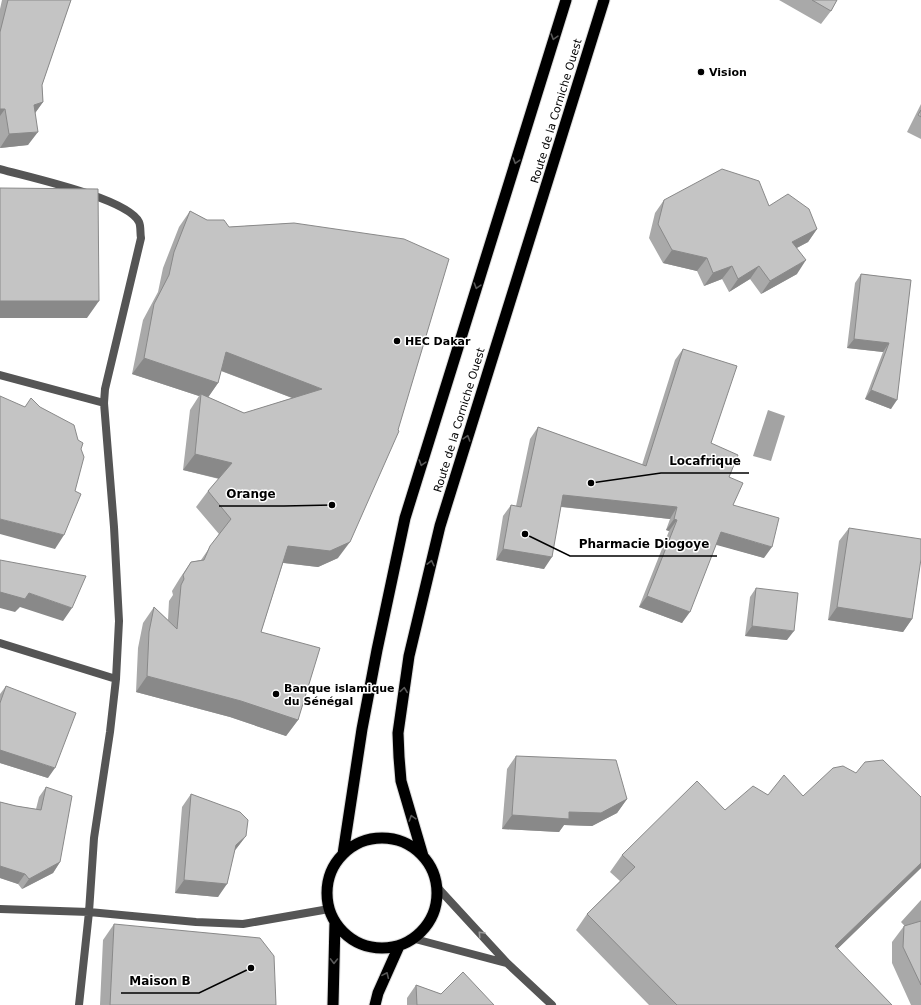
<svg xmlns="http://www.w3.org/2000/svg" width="921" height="1005" font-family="'DejaVu Sans',sans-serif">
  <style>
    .water { fill: #a3a3a3 }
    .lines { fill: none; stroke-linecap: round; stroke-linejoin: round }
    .trunk-casing { stroke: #dbdbdb; stroke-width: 13 }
    .minor { stroke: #555; stroke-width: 8 }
    .tertiary { stroke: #555; stroke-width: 8 }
    .trunk { stroke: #000; stroke-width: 11 }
    .wall { fill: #a9a9a9; fill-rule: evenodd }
    .shaded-wall { fill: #898989 }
    .building { fill: #c4c4c4; stroke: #898989 }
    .oneway { stroke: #595959 }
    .oneway2 { stroke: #999 }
    .poi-dot { fill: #000; stroke: #fff; stroke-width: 1.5 }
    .labels { text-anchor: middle; stroke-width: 3; stroke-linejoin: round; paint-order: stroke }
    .poi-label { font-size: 11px; font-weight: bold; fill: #000; stroke: #fff; text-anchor: start }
    .street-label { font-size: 11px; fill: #000; stroke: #fff }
    .leader { fill: none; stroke: #000; stroke-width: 1.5 }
    .callout-dot { fill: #000; stroke: #fff; stroke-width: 1.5 }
    .callout-label { font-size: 12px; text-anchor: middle; font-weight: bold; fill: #000; stroke: #fff; stroke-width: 3; stroke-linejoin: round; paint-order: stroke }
  </style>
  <rect width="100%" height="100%" fill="#fff"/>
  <path class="water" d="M768,410L785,416L771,461L753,456Z
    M921,900V930L915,937L901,922Z"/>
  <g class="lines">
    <g class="trunk-casing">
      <path id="trunk" d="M327 893a55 55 0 1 1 110 0a55 55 0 1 1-110 0Z
        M343,854L362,729L377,650L405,518L566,0
        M423,856L401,781L399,757L398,733L409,656L440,526L604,0
        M333,1005L335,922
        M375,1005L378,993L399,946"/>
    </g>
    <path class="minor" d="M0,169C28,177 127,198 139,222C141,226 140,233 141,238L105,389L104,403L114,527L119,621L116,679L110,732L94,838L89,912L79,1005
      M0,375L104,403
      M0,643L116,679
      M0,909L89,912L196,922L243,924L329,909"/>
    <path class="tertiary" d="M438,888L507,963L552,1005
      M415,939L506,963"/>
    <use href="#trunk" class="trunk"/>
  </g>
  <path class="wall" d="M2,0H71L42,85L43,102L35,113L28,145L0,148V9Z
    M779,0H837L831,11L821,24Z
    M921,104V139L907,132Z
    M664,200L769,206L817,229L808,242L797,248V274L761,294L750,279L729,292L722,279L704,286L697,271L663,263L649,238L655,213Z
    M190,211L207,220L229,227L294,223L338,558L318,567L283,563L261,632L298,720L286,736L230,717L136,692L138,648L143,623L154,607L168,620L169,601L173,595L172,591L180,578L191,562L201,560L219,534L196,507L208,491L219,479L183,470L190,410L199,396L132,374L143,320L158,292L163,268L179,227ZM221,371L292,398L244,413L208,397L218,383Z
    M861,274L911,280L891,409L865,399L883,352L847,348L855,283Z
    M683,349L711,443L729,477L733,505L764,558L716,544L682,623L639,607L669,531L666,530L670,519L561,507L544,569L496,560L503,516L511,505L516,506L530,439L538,427L642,465L675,360Z
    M849,528L912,619L903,632L828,620L839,541Z
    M756,588L787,640L745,636L750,597Z
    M6,686L48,778L0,763V694Z
    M516,756L627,799L617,813L592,826L564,825L559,832L502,829L507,769Z
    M856,773L921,797V868L837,949L892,1005H649L576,930L587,914L620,881L610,872L622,855L725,810L768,795L803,796Z
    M46,787L60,862L53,873L22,889L18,884L0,878V802L16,806L36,809L39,797Z
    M191,794L246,836L236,849L234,851L218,897L175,893L182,807Z
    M921,921V1005H911L892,963V942L904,926Z
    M114,924L276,1005H100L103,940Z
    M416,985L441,994L494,1005H407V998Z"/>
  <path class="shaded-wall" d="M43,102L33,116L34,105Z
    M0,109H5L0,116Z
    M38,132L28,145L0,148L9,134Z
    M817,229L808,242L783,255L792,242Z
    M672,250L707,258L697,271L663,263Z
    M806,260L797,274L761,294L770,281Z
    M732,266L722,279L704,286L713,273Z
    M759,266L750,279L729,292L738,279Z
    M0,301H99L87,318H0Z
    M854,339L889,343L883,352L847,348Z
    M226,352L322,389L311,405L214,368Z
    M144,358L218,383L207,399L201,394L199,396L132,374Z
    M871,390L897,400L891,409L865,399Z
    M195,454L232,463L221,479L183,470Z
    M563,495L677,507L670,519L555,506Z
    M0,519L64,535L55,549L0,534Z
    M674,519L677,520L669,531L666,530Z
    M721,532L772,547L764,558L713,544Z
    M350,542L338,558L318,567L277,562L288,546Z
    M503,549L552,557L544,569L496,560Z
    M0,592L29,593L72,608L63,621L20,607L15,612L0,608Z
    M647,596L690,612L682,623L639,607Z
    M837,607L912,619L903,632L828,620Z
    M752,626L794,631L787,640L745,636Z
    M147,676L241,701L298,720L286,736L230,717L136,692Z
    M0,750L55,768L48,778L0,763Z
    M627,799L617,813L592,826L564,825L559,832L502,829L512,815L569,812Z
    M246,836L236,849L226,858L236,845Z
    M60,862L53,873L22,889L29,879Z
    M921,863V868L823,963L835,946Z
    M0,866L25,874L18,884L0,878Z
    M184,880L227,884L218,897L175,893Z"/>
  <path class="building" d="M8,0H71L42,85L43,102L34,105L38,132L9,134L5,109H0V32Z
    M812,0H837L831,11Z
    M921,110V117L918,115Z
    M722,169L759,181L769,206L788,194L809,209L817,229L792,242L806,260L770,281L759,266L738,279L732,266L713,273L707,258L672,250L658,224L664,200Z
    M0,188L98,189L99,301H0Z
    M190,211L207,220H224L229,227L294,223L404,239L449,259L398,430L399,431L350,542L330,551L288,546L261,632L320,648L298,720L241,701L147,676L149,632L154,607L177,629L181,585L184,579L183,575L191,562L204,560L210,546L231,519L208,491L232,463L195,454L201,394L244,413L322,389L226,352L218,383L144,358L154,304L169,275L174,252Z
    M861,274L911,280L897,400L871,390L889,343L854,339Z
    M683,349L737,366L711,443L738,455L729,477L743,483L733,505L779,518L772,547L721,532L690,612L647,596L677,520L674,519L677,507L563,495L552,557L503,549L511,505L521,507L538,427L646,466Z
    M0,396L25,407L31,398L40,407L74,425L78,440L83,443L81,449L84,457L75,491L81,494L64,535L0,519Z
    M849,528L921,539V559L912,619L837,607Z
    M0,560L86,576L72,608L29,593L25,599L0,592Z
    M756,588L798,593L794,631L752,626Z
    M6,686L76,713L55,768L0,750V703Z
    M516,756L616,760L627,799L601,813L569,812V819L512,815Z
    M883,760L921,797V863L835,946L892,1005H677L587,914L635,867L622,855L697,781L725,810L753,786L768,795L784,775L803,796L833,768L843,766L856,773L865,762Z
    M46,787L72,796L60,862L29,879L25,874L0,866V802L16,806L41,810Z
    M191,794L240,812L248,820L246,836L236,845L227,884L184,880Z
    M921,921V985L903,947L904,926Z
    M114,924L260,938L274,956L276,1005H110Z
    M463,972L494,1005H417L416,985L441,994Z"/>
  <defs><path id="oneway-chevron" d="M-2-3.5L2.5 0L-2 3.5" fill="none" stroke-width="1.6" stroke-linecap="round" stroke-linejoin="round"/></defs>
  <g class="oneway">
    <use href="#oneway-chevron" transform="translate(554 37) rotate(107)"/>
    <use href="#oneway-chevron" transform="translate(516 161) rotate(107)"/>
    <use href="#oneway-chevron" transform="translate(477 286) rotate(107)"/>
    <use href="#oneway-chevron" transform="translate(467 438) rotate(-73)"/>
    <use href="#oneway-chevron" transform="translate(422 463) rotate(107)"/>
    <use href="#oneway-chevron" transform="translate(431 563) rotate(-77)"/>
    <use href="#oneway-chevron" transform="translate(404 690) rotate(-82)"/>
    <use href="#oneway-chevron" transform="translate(412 818) rotate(-107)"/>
    <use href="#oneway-chevron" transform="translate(334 961) rotate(91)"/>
    <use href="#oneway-chevron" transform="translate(386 975) rotate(-66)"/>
  </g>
  <use class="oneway2" href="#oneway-chevron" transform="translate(481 934) rotate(-133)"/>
  <g class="poi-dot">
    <circle cx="701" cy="72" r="4"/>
    <circle cx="397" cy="341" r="4"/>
    <circle cx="276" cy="694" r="4"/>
  </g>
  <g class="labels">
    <g class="poi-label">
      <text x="709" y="76">Vision</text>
      <text x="405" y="345">HEC Dakar</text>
      <text x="284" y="692">Banque islamique<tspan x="284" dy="13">du Sénégal</tspan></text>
    </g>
    <g class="street-label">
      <text transform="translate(556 111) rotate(-73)" y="4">Route de la Corniche Ouest</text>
      <text transform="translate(459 420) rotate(-73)" y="4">Route de la Corniche Ouest</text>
    </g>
  </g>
  <path class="leader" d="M591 483L661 473H749M332 505L284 506H219M525 534L570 556H717M251 968L199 993H121"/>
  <g class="callout-dot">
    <circle cx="591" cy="483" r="4"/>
    <circle cx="332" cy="505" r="4"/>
    <circle cx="525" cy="534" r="4"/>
    <circle cx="251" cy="968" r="4"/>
  </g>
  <g class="callout-label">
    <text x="705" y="465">Locafrique</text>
    <text x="251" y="498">Orange</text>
    <text x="644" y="548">Pharmacie Diogoye</text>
    <text x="160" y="985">Maison B</text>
  </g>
</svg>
